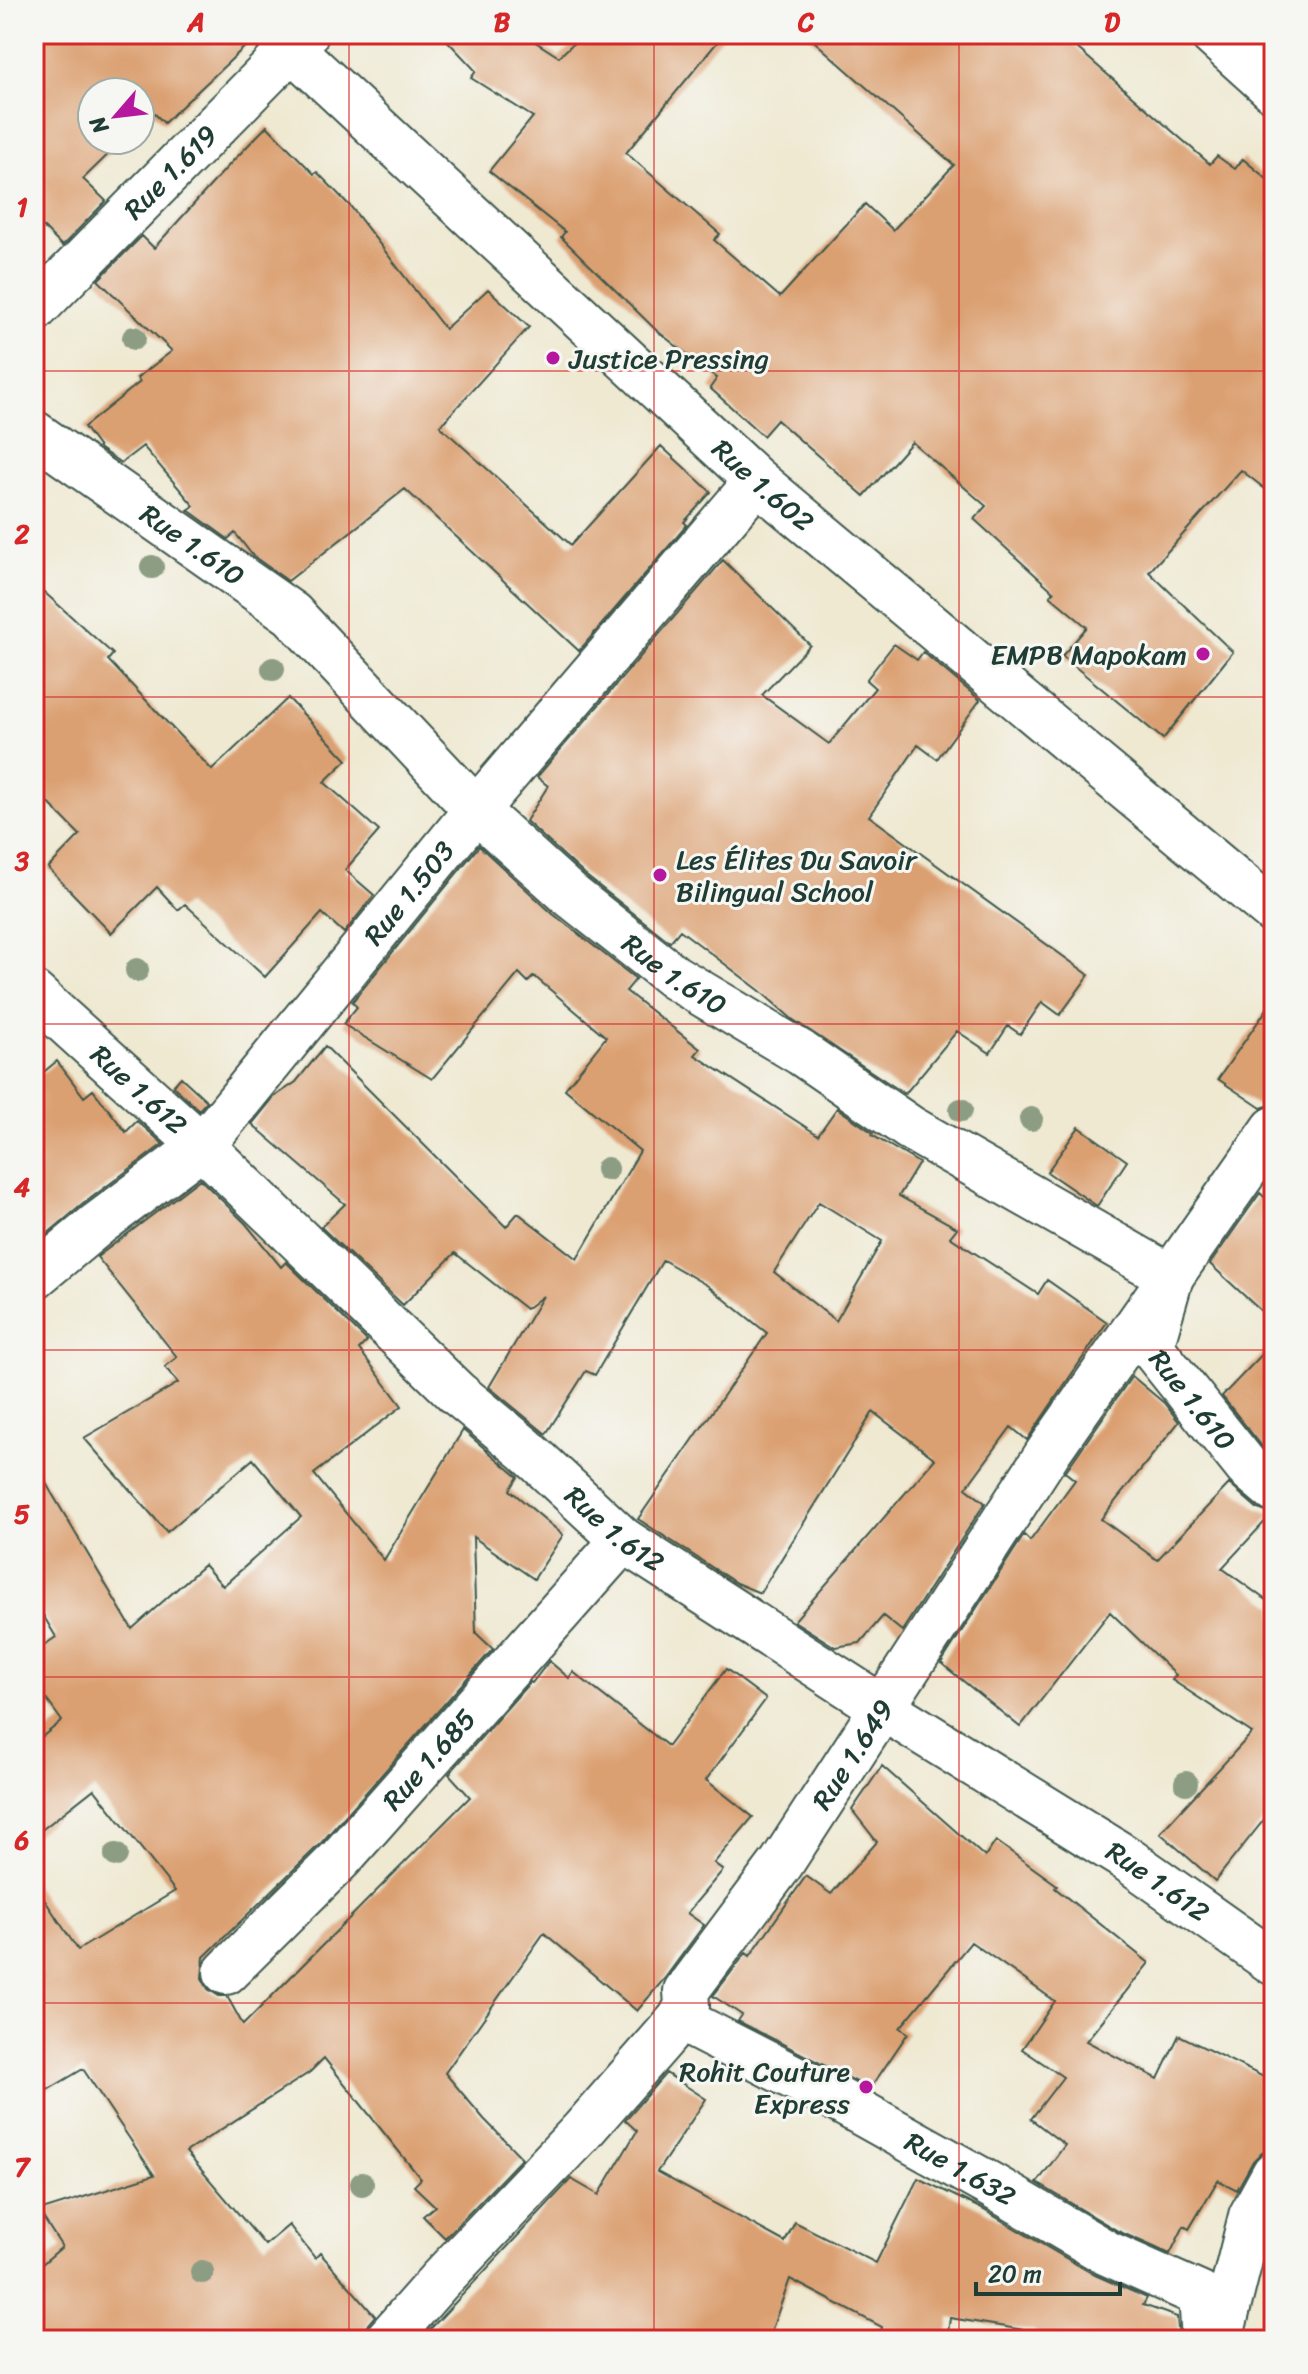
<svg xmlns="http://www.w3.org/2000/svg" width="1308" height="2374" font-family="Sriracha,sans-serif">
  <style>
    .building { fill: #dba072; fill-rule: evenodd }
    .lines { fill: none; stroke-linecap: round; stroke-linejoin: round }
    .minor-casing { stroke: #3e574c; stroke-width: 48 }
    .minor { stroke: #fff; stroke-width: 44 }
    .tree { fill: #8d9d84 }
    .grid { fill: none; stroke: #d62828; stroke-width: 2; stroke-opacity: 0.55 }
    .poi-dot { fill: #b5179e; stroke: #f6f6f2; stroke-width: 3 }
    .labels { text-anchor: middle; stroke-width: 6; stroke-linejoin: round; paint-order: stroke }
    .street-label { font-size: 28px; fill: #1f3d34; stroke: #f6f6f2 }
    .poi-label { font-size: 28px; fill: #1f3d34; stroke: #f6f6f2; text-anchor: start }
    .neatline { fill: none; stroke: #d62828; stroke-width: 3 }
    .grid-label { font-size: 26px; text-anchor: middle; font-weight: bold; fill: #d62828 }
  </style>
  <rect width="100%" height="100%" fill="#f6f6f2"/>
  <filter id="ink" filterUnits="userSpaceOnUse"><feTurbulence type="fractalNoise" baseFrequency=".0125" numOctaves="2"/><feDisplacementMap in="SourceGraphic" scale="16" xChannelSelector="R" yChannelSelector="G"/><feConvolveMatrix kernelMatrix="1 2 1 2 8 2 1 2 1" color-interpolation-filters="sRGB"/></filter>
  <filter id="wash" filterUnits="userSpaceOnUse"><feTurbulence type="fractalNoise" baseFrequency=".006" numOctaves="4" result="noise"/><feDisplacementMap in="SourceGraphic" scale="32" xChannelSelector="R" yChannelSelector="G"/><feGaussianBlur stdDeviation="1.8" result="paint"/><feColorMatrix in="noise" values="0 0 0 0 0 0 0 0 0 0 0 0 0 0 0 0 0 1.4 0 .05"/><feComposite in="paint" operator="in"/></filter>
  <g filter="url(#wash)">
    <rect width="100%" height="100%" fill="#efe9d2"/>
    <g id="blocks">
      <path class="building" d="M47,34H252V40L164,123L152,111L140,123V92H92V140H123L83,179L106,201L62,246L34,218V47Z
        M441,34H523L559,57L583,34H724L626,153L720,234L714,240L780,297L865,204L893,230L954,165L806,34H1061L1210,164L1217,156L1235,169L1243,159L1274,185V496L1241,470L1149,572L1233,652L1163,739L1062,656L1087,627L1050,596L1054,592L974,519L986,506L912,442L864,496L777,420L763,436L710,388L717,378L656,330L561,237L565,232L489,171L533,117L471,78L476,71Z
        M267,126L314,174L317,172L351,207L445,329L488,289L529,327L440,426L571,545L661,446L711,492L684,522L687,525L579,651L405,489L288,581L253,556L235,533L228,539L188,510L194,506L143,446L121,463L100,449L84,427L140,382L137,378L172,351L98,280L142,236L154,248L230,164Z
        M723,560L810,645L762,695L829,744L875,688L866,680L894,644L917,660L923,652L980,700L937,759L918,745L869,816L1089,975L1060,1015L1042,1002L1020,1034L1008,1026L990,1053L957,1031L905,1094L792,1019L759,990L680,930L670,942L585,875L526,821L548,786L537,777Z
        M34,583L113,654L108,660L212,770L288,698L347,760L324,782L379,831L345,870L374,895L344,933L322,913L265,977L185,904L178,910L157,887L111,933L48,868L80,835L34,788Z
        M479,846L553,914L636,979L626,991L700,1049L695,1055L818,1135L837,1108L873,1133L872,1135L919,1163L899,1196L957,1228L950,1237L1038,1294L1047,1280L1107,1322L1027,1440L1011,1427L966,1488L985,1503L902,1631L883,1616L860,1643L835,1647L794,1621L935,1459L873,1412L760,1593L736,1583L638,1519L767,1333L708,1286L663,1260L595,1375L586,1371L546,1434L489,1387L543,1296L526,1309L455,1253L403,1305L321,1227L345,1204L252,1124L274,1097L296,1082L325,1046L506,1227L518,1213L577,1259L640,1151L565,1089L606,1037L534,976L528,982L519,973L432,1079L343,1024L357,1007L352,1002ZM819,1202L882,1241L836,1321L774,1272Z
        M1274,999V1104L1261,1108L1218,1079Z
        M57,1061L84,1097L93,1090L126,1132L137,1121L163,1144L83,1204L34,1245V1080Z
        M181,1077L207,1101L199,1110L173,1086Z
        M1079,1127L1127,1161L1097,1206L1047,1172Z
        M200,1179L246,1224L281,1267L286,1262L367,1341L359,1349L402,1406L314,1474L384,1560L463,1430L518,1477L510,1490L563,1535L534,1579L473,1537L476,1633L493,1649L322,1842L204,1957L202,1978L208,1989L219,1996H227L243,2025L470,1797L449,1774L530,1682L532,1683L549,1661L569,1678L573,1672L668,1746L726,1669L766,1699L706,1780L753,1817L714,1863L723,1870L687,1913L704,1925L665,1978L637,2011L544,1933L445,2073L484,2119L522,2158L445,2238L423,2216L435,2206L414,2186L421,2179L324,2058L310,2072L186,2152L265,2245L289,2225L315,2258L320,2253L375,2316L368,2324L363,2334V2340H34V2271L62,2247L39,2211L154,2175L83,2069L34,2098V1884L78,1950L175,1891L94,1789L34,1836V1743L62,1721L34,1682V1652L56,1637L34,1600V1463L132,1629L204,1565L223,1586L301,1517L253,1459L167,1532L84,1438L178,1383L165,1367L177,1357L97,1257Z
        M1260,1193L1274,1206V1323L1210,1264Z
        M1274,1342V1457L1265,1450L1222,1396Z
        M1132,1376L1164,1403L1179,1422L1101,1519L1157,1560L1229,1484L1258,1509L1272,1514L1222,1568L1274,1606V1807L1215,1881L1160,1833L1252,1733L1172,1680L1176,1675L1110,1612L1020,1727L941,1663L1024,1535L1030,1541L1075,1480L1065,1472Z
        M882,1766L985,1857L996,1841L1057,1885L1055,1888L1149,1963L1086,2041L1158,2079L1179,2035L1274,2082V2149L1262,2152L1253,2161L1237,2190L1218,2180L1189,2229L1184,2226L1170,2254L1118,2231L1037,2183L1065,2145L1031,2119L1063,2077L1022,2049L1055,2001L971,1942L900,2028L908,2033L870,2089L738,2021L742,2015L713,1996L746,1953L750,1956L806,1876L831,1894L877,1842L852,1810Z
        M666,2073L706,2099L657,2172L785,2242L795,2222L876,2263L918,2178L982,2209L1095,2275L1147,2298L1143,2305L1177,2317L1179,2340H1036L1037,2332L950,2318L947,2340H880L882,2327L790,2279L768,2340H420L571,2179L599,2195L637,2131L625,2120Z"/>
    </g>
  </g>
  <g filter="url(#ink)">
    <use href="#blocks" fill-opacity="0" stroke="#3e574c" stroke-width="2"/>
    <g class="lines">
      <g class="minor-casing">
        <g id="minor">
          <path id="s1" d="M276,34L757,481L1274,912"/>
          <path d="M1212,34L1274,90"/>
          <path id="s2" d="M34,310L306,34"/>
          <path id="s3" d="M34,433L292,614L476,810L569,894L674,977L801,1053L910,1128L1171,1277L1151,1347L1247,1467L1274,1490"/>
          <path id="s4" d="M34,994L202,1146L457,1393L525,1449L623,1540L883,1708L1124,1857L1274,1963"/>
          <path id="s5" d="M34,1277L98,1224L202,1146L476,810L757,481"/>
          <path id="s6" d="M226,1972L340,1859L623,1540"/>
          <path id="s7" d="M680,2019L840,2101L994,2187L1107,2253L1201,2295L1204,2340"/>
          <path id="s8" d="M387,2340L439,2281L582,2131L680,2019L687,2006L686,1991L781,1864L1049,1451L1274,1129"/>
          <path d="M1220,2340L1251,2216L1274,2174"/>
        </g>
      </g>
      <use href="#minor" class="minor"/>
    </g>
    <g class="tree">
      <circle cx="134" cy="338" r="12"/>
      <circle cx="152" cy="567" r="12"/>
      <circle cx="273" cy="669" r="12"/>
      <circle cx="137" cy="970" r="12"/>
      <circle cx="961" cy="1110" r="12"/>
      <circle cx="1031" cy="1119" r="12"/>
      <circle cx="607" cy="1169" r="12"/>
      <circle cx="1186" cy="1783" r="12"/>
      <circle cx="116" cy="1855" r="12"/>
      <circle cx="362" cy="2184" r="12"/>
      <circle cx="202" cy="2272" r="12"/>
    </g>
  </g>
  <path class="grid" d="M349,34V2340M654,34V2340M959,34V2340M34,371H1274M34,697H1274M34,1024H1274M34,1350H1274M34,1677H1274M34,2003H1274"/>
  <g class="poi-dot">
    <circle cx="553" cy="358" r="8"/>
    <circle cx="1203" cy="654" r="8"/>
    <circle cx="660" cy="875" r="8"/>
    <circle cx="866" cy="2087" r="8"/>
  </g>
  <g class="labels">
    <g class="street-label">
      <text dy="10" stroke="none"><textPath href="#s2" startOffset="194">Rue 1.619</textPath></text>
      <text dy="10" stroke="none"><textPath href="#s1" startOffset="664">Rue 1.602</textPath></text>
      <text dy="10" stroke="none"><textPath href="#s3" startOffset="194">Rue 1.610</textPath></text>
      <text dy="10" stroke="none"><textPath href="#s5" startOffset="540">Rue 1.503</textPath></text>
      <text dy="10" stroke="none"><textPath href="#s3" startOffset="842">Rue 1.610</textPath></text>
      <text dy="10" stroke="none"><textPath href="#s4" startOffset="142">Rue 1.612</textPath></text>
      <text dy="10" stroke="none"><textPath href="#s3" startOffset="1564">Rue 1.610</textPath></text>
      <text dy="10" stroke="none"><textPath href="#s4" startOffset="790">Rue 1.612</textPath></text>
      <text dy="10" stroke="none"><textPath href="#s8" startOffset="754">Rue 1.649</textPath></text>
      <text dy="10" stroke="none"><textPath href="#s6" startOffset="294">Rue 1.685</textPath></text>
      <text dy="10" stroke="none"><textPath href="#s4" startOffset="1438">Rue 1.612</textPath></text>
      <text dy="10" stroke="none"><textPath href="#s7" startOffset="318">Rue 1.632</textPath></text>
    </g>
    <g class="poi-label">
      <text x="569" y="368">Justice Pressing</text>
      <text x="1187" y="664" text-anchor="end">EMPB Mapokam</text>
      <text x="676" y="869">Les Élites Du Savoir<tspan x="676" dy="32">Bilingual School</tspan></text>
      <text x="850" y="2081" text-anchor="end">Rohit Couture<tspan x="850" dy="32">Express</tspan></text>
    </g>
  </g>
  <rect width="1308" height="2374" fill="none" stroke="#f6f6f2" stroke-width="88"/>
  <g transform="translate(116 116) rotate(242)"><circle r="38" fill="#f6f6f2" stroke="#a0aca6" stroke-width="2"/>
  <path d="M0-6L14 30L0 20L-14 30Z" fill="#b5179e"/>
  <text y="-12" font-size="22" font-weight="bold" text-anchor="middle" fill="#1f3d34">N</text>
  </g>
  <path d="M976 2282v12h144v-12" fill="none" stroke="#1f3d34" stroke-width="4"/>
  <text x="988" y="2282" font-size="24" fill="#1f3d34" stroke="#f6f6f2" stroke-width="6" paint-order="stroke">20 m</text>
  <rect x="44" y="44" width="1220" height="2286" class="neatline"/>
  <g class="grid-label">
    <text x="196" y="31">A</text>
    <text x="502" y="31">B</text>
    <text x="806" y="31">C</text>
    <text x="1112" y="31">D</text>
    <text x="22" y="216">1</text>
    <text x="22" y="543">2</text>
    <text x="22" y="870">3</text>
    <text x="22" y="1196">4</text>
    <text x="22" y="1523">5</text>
    <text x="22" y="1849">6</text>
    <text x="22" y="2176">7</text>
  </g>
</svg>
